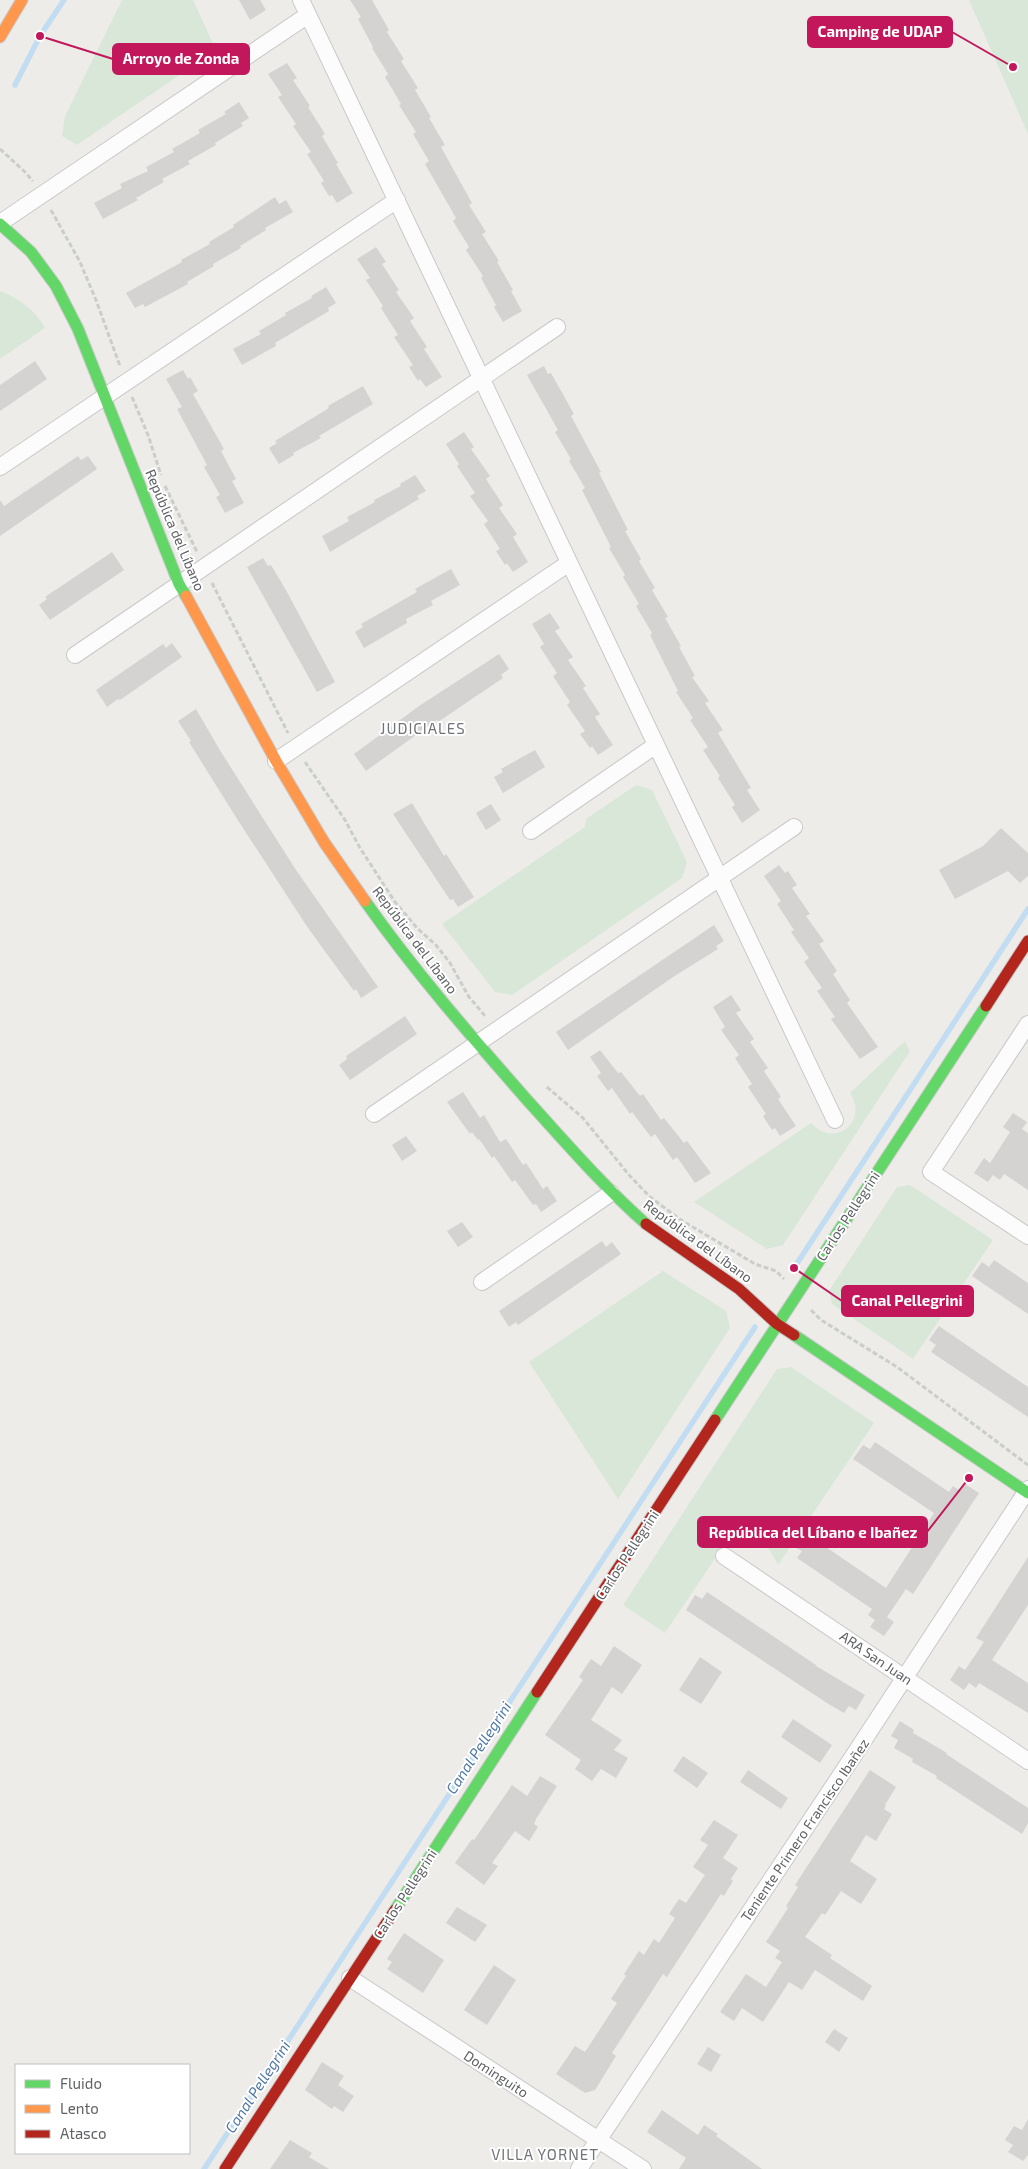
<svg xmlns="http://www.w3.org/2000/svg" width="1028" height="2169" font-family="'Exo 2',sans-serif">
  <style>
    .green { fill: #d8e7d7 }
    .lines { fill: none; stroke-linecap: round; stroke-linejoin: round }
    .stream { stroke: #c2dcf2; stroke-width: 5.5 }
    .building { fill: #d4d3d1 }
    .street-casing { stroke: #c8c8c8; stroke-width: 18 }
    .fast-casing { stroke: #cacaca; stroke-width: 13 }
    .slow-casing { stroke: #cacaca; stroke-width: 13 }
    .jam-casing { stroke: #cacaca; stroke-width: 13 }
    .path { stroke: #cacecb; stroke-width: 3; stroke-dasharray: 5 2.5; stroke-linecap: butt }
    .street { stroke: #fcfcfc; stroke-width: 16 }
    .fast { stroke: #63d668; stroke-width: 11 }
    .slow { stroke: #ff974d; stroke-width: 11 }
    .jam { stroke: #b3261e; stroke-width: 11 }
    .labels { text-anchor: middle; stroke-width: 4; stroke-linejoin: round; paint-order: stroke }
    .street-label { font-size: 14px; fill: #5f6165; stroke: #fff }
    .neighbourhood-label { font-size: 15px; letter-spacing: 1px; fill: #707377; stroke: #fff }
    .water-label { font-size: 15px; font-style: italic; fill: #4e77a6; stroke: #fff }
    .leader { fill: none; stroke: #c2185b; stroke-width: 2 }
    .callout-dot { fill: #c2185b; stroke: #fff; stroke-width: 2 }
    .callout { fill: #c2185b; stroke: #c2185b; stroke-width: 2 }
    .callout-label { font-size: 15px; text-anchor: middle; font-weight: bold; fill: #fff }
  </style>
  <rect width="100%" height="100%" fill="#edece9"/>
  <path class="green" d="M122,0H193L216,50L77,145L62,136L65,116Z
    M969,0H1028V134Z
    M0,291C19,298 35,310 45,328L0,359Z
    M636,785L652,790L687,862L682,878L512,995L495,992L442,924L585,827L586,819Z
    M905,1041L910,1051L783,1245L767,1249L694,1202L811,1123C834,1149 869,1122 850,1093Z
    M910,1185L993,1240L913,1359L832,1304L829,1291L897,1187Z
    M663,1271L726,1311L730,1328L618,1499L529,1362Z
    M791,1367L874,1423L778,1565L769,1549L736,1527L665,1633L623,1605L777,1369Z"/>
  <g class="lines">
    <path class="stream" d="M15,85L40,36L64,0
      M794,1268L1028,909
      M204,2169L755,1327"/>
  </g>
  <path class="building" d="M239,0H260L266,10L250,20Z
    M350,0H372L389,30L387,32L404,59L401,61L418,88L415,90L431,117L429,118L445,145L441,147L472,203L469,205L486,232L482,234L499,261L497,262L513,290L511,291L522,311L503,322L494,307L496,305L481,278L483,276L466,250L469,247L453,221L456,218L425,164L429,161L413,134L416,132L399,105L401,104L385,77L388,74L372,48L373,47L358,19L361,17Z
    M287,63L297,78L293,80L310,106L308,107L325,134L322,136L338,163L336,164L353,193L337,203L332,195L329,196L321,183L324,181L307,154L311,152L293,126L296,124L278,97L282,95L268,74Z
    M239,102L249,118L241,123L243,126L215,143L216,145L188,161L190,164L162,179L164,182L136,198L138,200L103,219L94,203L122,188L120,184L148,171L146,167L174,152L172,149L200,133L198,130L226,114L224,112Z
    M275,197L279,204L286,200L293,212L265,228L266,230L240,246L241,248L213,264L214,266L187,282L188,284L145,307L143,304L135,308L126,293L182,262L181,260L210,244L209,242L234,227L233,225Z
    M376,247L386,262L382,264L399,290L396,292L414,318L410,321L427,347L424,349L442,377L426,387L420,379L418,381L409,367L413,365L394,337L398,335L381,308L383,306L366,280L370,278L357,259Z
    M326,287L336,303L328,308L329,311L275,343L276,346L242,365L233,349L261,334L259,331L286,315L285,313L312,298L311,296Z
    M35,361L47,379L0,411V385Z
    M544,366L548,374L551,373L574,414L571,416L601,472L599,473L628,530L625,531L641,559L639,561L655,588L652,590L668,617L665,618L681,646L679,647L695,676L692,677L709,701L705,703L723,730L718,733L751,788L747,790L760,810L742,823L732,807L735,805L718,778L720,776L703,750L708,747L690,720L693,718L676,692L678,691L650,635L652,633L636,606L639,604L623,577L625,575L609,548L611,547L582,490L585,488L569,461L571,459L555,432L558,430L527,375Z
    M183,370L188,379L190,377L198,391L193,394L224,449L221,451L236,479L232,481L244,503L225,513L216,497L220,495L204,467L207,465L177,409L182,407L166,379Z
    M363,386L373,404L319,436L321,438L293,453L294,455L279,464L269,448L277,443L275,441L329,408L328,406Z
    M464,432L474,447L471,449L490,476L486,479L503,505L499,508L517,534L513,537L528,562L513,572L507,563L505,565L496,551L500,549L484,524L488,521L470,496L475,493L457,466L459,464L446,444Z
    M78,456L81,460L88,456L97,469L0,536V500L4,506Z
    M415,475L426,491L417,496L419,499L330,552L322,536L349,521L347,517L375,502L374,500L401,486L400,484Z
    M112,552L124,570L50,620L39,605L47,599L45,597Z
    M263,558L268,566L271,565L287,592L335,682L317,692L247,567Z
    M451,569L460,585L431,601L433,605L406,619L407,623L364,648L355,632L363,627L361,624L417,592L415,589Z
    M550,613L560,628L555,631L573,657L568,660L586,686L583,688L600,714L595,717L613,745L598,755L592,746L590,748L580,734L585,731L567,705L570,702L553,676L557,673L540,647L544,644L532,624Z
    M172,643L182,657L120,700L118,699L107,707L96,690L163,644L166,648Z
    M499,654L509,669L501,675L503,678L438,722L437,720L366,771L354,754L419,706Z
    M196,709L221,752L296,870L378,987L361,998L356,989L354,991L308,928L239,822L189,742L191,741L178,721Z
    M535,750L545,767L503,793L494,777L503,772L501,769Z
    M412,803L444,856L446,854L474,897L458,907L453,899L450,900L393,814Z
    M491,804L501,820L486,830L476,813Z
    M1001,828L1028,853V876L1020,883L1008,871L955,899L939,870L983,846Z
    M779,865L785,873L788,871L797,885L792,888L810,914L806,916L824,941L819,944L837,971L833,974L850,1000L847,1003L878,1047L860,1059L831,1019L835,1017L817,991L822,988L804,962L809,958L791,932L794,930L777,904L781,901L764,876Z
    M714,925L724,941L716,946L718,949L673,977L568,1050L556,1032Z
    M731,995L741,1010L736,1013L754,1039L750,1042L768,1068L764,1071L781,1097L778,1099L796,1126L780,1136L775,1128L772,1130L763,1116L766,1114L748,1087L752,1084L735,1058L739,1055L721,1030L725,1027L713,1007Z
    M405,1016L417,1034L350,1080L339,1065L347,1059L346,1056Z
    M600,1050L618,1073L621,1072L640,1096L643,1094L661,1120L664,1118L684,1143L687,1141L711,1173L695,1183L677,1157L673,1160L655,1134L651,1137L632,1112L630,1114L612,1088L608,1091L597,1076L601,1073L590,1057Z
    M463,1092L480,1118L484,1115L500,1142L506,1139L523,1165L526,1163L543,1189L547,1186L557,1201L541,1212L536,1204L533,1205L515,1180L512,1182L494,1156L492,1158L479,1139L478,1140L472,1132L470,1134L447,1102Z
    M1013,1113L1027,1122L1022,1129L1028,1133V1190L1004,1174L1000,1180L993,1175L988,1182L974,1173L984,1158L990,1163L1010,1132L1003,1127Z
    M406,1136L417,1151L402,1161L392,1145Z
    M462,1222L473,1237L458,1247L447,1231Z
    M602,1241L606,1247L612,1242L621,1254L518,1325L516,1322L509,1327L499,1311Z
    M994,1260L1028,1283V1314L972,1276L982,1262L989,1267Z
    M939,1326L1028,1387V1417L931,1352L936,1345L929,1340Z
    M875,1442L949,1492L953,1486L960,1491L965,1484L979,1493L913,1594L906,1589L887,1617L894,1622L884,1636L870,1627L875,1620L868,1615L872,1609L797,1558L802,1551L794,1547L804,1532L886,1588L934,1513L853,1459L863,1445L870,1449Z
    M1028,1557V1605L992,1660L1028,1683V1713L979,1683L976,1688L969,1683L964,1690L950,1680L959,1666L965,1670L984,1642L976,1638Z
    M707,1592L816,1665V1666L865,1695L856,1710L849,1706L844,1713L830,1705L686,1610L695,1595L702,1599Z
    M614,1646L642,1665L622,1694L612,1687L591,1720L622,1740L614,1750L628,1758L616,1778L601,1769L592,1781L575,1769L581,1760L545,1735L583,1680L579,1677L591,1659L601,1666Z
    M700,1657L722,1672L701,1704L679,1690Z
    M793,1719L832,1745L820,1763L781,1737Z
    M900,1721L914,1730L913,1733L947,1753L946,1754L1028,1808V1823L1022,1834L936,1778L937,1776L912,1762L913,1759L894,1748L898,1740L891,1736Z
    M683,1756L708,1773L697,1788L673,1771Z
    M748,1770L788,1798L781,1809L740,1782Z
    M870,1770L896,1787L885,1805L886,1806L884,1809L892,1814L876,1841L866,1835L850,1861L877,1879L861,1904L841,1891L825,1915L822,1913L805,1937L832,1955L830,1958L872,1986L863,2001L815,1970L802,1990L789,1982L763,2022L742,2008L734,2021L720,2012L746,1974L766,1987L782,1962L775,1958L780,1951L766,1942L788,1908L786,1906L798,1887L795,1885Z
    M540,1776L557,1786L536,1819L534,1824L538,1827L529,1841L515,1831L492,1863L498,1866L484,1885L455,1863L472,1839L474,1840L512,1785L527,1796Z
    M714,1820L738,1835L723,1858L738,1868L731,1879L733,1881L724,1896L721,1894L667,1977L663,1974L612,2053L616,2056L595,2090L585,2093L556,2074L575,2046L585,2052L617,2003L611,1999L626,1976L624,1974L639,1951L644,1955L654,1939L659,1943L675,1918L669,1914L679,1899L686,1903L705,1875L693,1867L708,1845L700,1840Z
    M457,1907L487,1925L475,1942L446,1923Z
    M404,1933L444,1960L423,1993L387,1969L392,1962L387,1959Z
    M494,1965L516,1980L487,2025L464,2010Z
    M834,2029L848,2038L839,2052L825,2042Z
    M708,2047L721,2055L711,2072L697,2064Z
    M322,2062L344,2076L338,2085L354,2096L343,2112L334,2106L332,2109L305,2090Z
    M662,2110L698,2135L704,2125L718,2134L716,2136L762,2169H679L686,2158L647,2132Z
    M1028,2119V2155L1023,2161L1008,2152L1013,2145L1005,2140L1014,2126L1022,2130Z
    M290,2140L312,2153L309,2157L329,2169H270Z"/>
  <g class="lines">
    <g class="street-casing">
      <path id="street" d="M301,0L835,1120
        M0,223L308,15
        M0,467L397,200
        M75,655L557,327
        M276,761L569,563
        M531,831L656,745
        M1028,1024L931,1172L1028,1236
        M374,1114L794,827
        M482,1282L611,1193
        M724,1556L1028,1761
        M350,1978L643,2169
        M579,2169L852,1758L1028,1489"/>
    </g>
    <g class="fast-casing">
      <path id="fast" d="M0,224L31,252L56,286L78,329L179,584L186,596
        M365,901C415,972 471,1036 528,1101C567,1144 603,1186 646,1224
        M794,1335L1028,1493
        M715,1420L986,1006
        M395,1910L537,1692"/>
    </g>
    <g class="slow-casing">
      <path id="slow" d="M0,37L22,0
        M186,596L276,761L324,842L365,901"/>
    </g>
    <g class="jam-casing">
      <path id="jam" d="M986,1006L1028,941
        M646,1224L739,1289L777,1324L794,1335
        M537,1692L715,1420
        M225,2169L395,1910"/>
    </g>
    <path class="path" d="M0,149L24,171L33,181
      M51,210L80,262L96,300L120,366
      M132,397L148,435L161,475
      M165,486L197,552
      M212,583L288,733
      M305,762L345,820L360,848L395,902L417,928L436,945L450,963L469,997L486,1017
      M547,1087L583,1118L629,1175L650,1197L681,1220L755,1264L776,1271L784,1279
      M811,1310L821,1320L897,1367L1028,1465"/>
    <use href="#street" class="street"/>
    <use href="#fast" class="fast"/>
    <use href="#slow" class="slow"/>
    <use href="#jam" class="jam"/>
  </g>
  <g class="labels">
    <g class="street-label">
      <text transform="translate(175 530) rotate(67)" y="5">República del Líbano</text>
      <text transform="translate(415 940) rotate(53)" y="5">República del Líbano</text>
      <text transform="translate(848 1216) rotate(-57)" y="5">Carlos Pellegrini</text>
      <text transform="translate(698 1241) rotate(36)" y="5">República del Líbano</text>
      <text transform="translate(627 1555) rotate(-57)" y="5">Carlos Pellegrini</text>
      <text transform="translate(876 1658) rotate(34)" y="5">ARA San Juan</text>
      <text transform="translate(805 1830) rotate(-56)" y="5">Teniente Primero Francisco Ibañez</text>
      <text transform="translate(405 1894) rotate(-57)" y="5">Carlos Pellegrini</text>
      <text transform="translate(496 2074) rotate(33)" y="5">Dominguito</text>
    </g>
    <g class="neighbourhood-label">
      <text x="423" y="734">JUDICIALES</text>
      <text x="545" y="2160">VILLA YORNET</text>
    </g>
    <g class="water-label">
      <text transform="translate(479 1748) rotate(-57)" y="5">Canal Pellegrini</text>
      <text transform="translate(258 2087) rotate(-57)" y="5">Canal Pellegrini</text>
    </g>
  </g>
  <path class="leader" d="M1013 67L952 32M40 36L113 59M794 1268L842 1301M969 1478L927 1532"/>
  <g class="callout-dot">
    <circle cx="1013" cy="67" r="5"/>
    <circle cx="40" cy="36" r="5"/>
    <circle cx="794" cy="1268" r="5"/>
    <circle cx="969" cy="1478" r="5"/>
  </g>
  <g class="callout">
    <rect x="808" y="17" width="144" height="30" rx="5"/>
    <rect x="113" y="44" width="136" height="30" rx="5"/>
    <rect x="842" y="1286" width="131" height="30" rx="5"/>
    <rect x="698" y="1517" width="229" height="30" rx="5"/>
  </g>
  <g class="callout-label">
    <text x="880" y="37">Camping de UDAP</text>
    <text x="181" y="64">Arroyo de Zonda</text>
    <text x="907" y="1306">Canal Pellegrini</text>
    <text x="813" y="1538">República del Líbano e Ibañez</text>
  </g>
  <rect x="15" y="2064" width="175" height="90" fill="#ffffff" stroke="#bfc0c1"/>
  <rect x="25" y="2080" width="25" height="8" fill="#63d668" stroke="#bfc0c1"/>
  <text x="60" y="2089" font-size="15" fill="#5f6165">Fluido</text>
  <rect x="25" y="2105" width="25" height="8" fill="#ff974d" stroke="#bfc0c1"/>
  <text x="60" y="2114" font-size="15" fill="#5f6165">Lento</text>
  <rect x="25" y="2130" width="25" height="8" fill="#b3261e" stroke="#bfc0c1"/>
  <text x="60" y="2139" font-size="15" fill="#5f6165">Atasco</text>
</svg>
